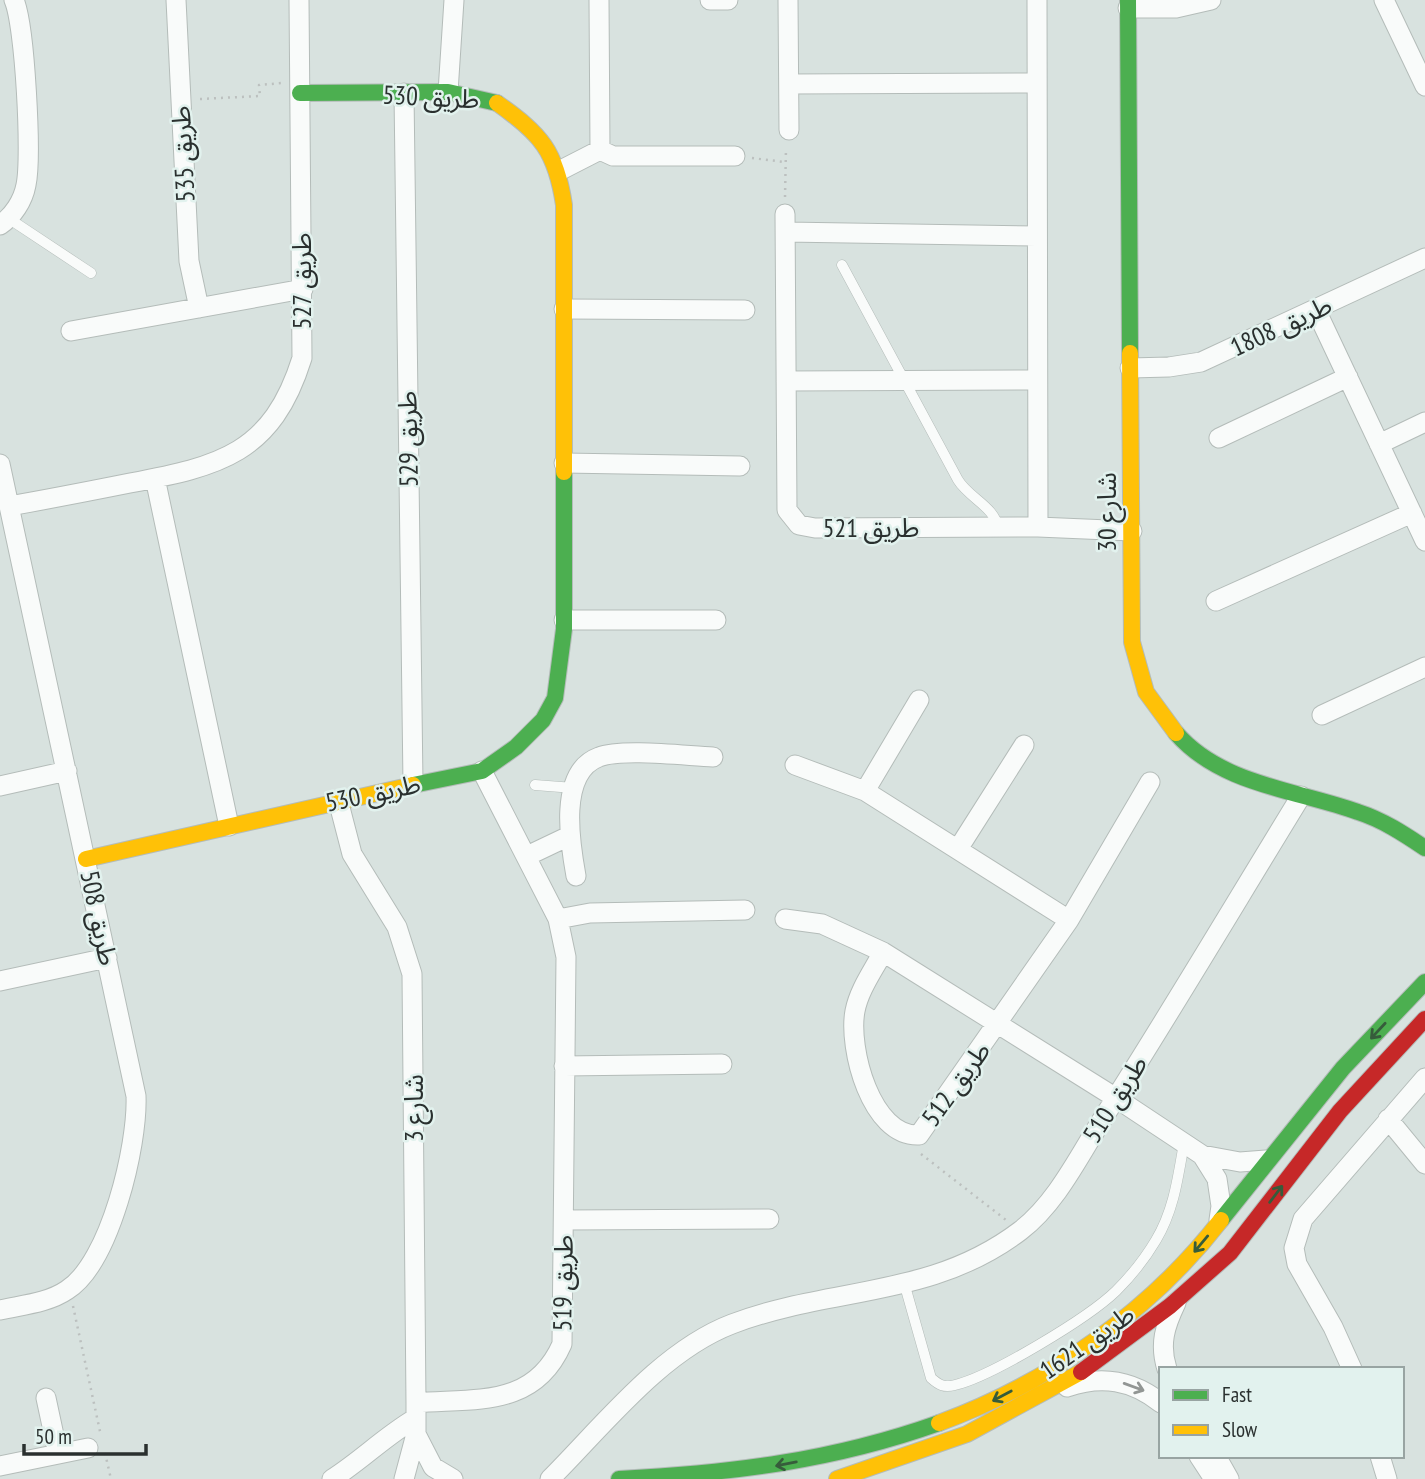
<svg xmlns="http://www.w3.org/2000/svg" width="1425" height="1479" font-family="'PT Sans Narrow','Noto Sans Arabic',sans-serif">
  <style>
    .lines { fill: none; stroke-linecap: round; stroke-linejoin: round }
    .lane-casing { stroke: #b4bcb9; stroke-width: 11 }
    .street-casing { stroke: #b4bcb9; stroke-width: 21 }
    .fast-casing { stroke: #b4bcb9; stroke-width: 18 }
    .slow-casing { stroke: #b4bcb9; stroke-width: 18 }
    .jam-casing { stroke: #b4bcb9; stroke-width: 18 }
    .path { stroke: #bcc0bf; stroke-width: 2.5; stroke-dasharray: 2 5; stroke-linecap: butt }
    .lane { stroke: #f9fbfa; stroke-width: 10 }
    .street { stroke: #f9fbfa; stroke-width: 19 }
    .fast { stroke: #4caf50; stroke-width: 16 }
    .slow { stroke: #ffc107; stroke-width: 16 }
    .jam { stroke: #c62828; stroke-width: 16 }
    .oneway { stroke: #365c3b }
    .oneway2 { stroke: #929694 }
    .labels { text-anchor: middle; stroke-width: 5; stroke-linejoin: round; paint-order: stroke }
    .street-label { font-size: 26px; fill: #2a302f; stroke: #e2f2ee }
  </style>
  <rect width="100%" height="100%" fill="#d8e2df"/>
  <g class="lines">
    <g class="lane-casing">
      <path id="lane" d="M8,218L91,273
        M842,265L958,480C969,498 995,507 998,528
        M535,785L574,788
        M905,1286L931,1378C939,1385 944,1388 955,1385C992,1376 1088,1318 1116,1291C1130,1277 1146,1257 1156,1240C1174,1210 1178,1177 1184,1143"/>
    </g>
    <g class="street-casing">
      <path id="street" d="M176,0L189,261L199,308
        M710,0H728
        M788,0L789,130
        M1037,0L1038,527
        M1384,0L1425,86
        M1128,8H1176L1211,0
        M789,84L1036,83
        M448,92L454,0
        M404,93L413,784
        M600,150L613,156H735
        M559,171L600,150L599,0
        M785,214L787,510L799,525L815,528L1038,527L1132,531
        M0,225C13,216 23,201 26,185C32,157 25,25 14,0
        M786,232L1037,236
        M564,309L745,310
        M1316,310L1425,541
        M71,331L303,289
        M1130,368L1169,367L1201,362L1425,258
        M786,381L1037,380
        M1219,438L1348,377
        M1379,444L1425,422
        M564,463L740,466
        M0,464L136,1096C138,1145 110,1263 67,1290C48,1303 22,1305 0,1310
        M155,478L229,826
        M9,506C49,499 90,491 130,483C220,466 272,454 302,358L299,0
        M1216,601L1412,513
        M564,620H716
        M1322,715L1425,667
        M795,765L865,791L1069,920
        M0,786L67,771
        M865,791L919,700
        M338,800L352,854L397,927L412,974L416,1403V1434L404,1479
        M958,849L1024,745
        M527,856L569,836
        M576,876C570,843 558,772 599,757C622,748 687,756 713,757
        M558,919L590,913L745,910
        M785,919L822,924L883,952L1116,1098L1202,1155L1217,1179L1221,1206L1219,1220
        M883,952C873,971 859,990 855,1011C848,1048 871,1137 919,1135L1069,920L1150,782
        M0,981L107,958
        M564,1066L722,1064
        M1388,1119L1425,1164
        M1202,1155L1240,1162L1266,1160
        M564,1220L769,1219
        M1167,1369C1159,1344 1165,1326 1176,1303
        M1352,1369L1333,1327L1297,1264L1294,1248L1303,1219L1425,1078
        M1067,1387C1102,1375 1132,1380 1161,1403
        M46,1398L58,1454
        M416,1403C476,1398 534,1408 562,1344L566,957L558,919L482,771
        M416,1434L433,1467L453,1479
        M1199,1456L1214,1479
        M1216,1456L1229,1479
        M1380,1456L1387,1479
        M0,1466L88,1448
        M332,1479C362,1460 385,1436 416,1418
        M550,1479C603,1426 661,1351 732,1324C832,1286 930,1299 1020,1231C1057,1203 1080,1154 1105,1115C1172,1010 1236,902 1301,796"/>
    </g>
    <g class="fast-casing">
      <path id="fast" d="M1128,0L1130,353
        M300,93L448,92L497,103
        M1176,733C1221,785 1297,790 1358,812C1383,820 1404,834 1425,848
        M413,785L482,771L516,747L543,720L555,698L564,629V472
        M1221,1220L1343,1068L1425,982
        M619,1479C732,1473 832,1461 939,1423"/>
    </g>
    <g class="slow-casing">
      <path id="slow" d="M497,103C541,134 556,151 564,205V472
        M1130,353L1132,642L1146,692L1176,733
        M86,859L413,785
        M939,1423C1048,1383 1150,1312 1221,1220
        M837,1479L967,1434L1081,1372"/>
    </g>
    <g class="jam-casing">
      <path id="jam" d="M1081,1372L1170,1306L1230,1253L1340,1111L1425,1019"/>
    </g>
    <path class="path" d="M200,99L260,96L259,85L282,83
      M752,158L784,162
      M785,197L786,148
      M921,1154L1006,1220
      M73,1306L101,1436
      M105,1453L111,1479"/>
    <use href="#lane" class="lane"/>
    <use href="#street" class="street"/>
    <use href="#fast" class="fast"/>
    <use href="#slow" class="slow"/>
    <use href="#jam" class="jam"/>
  </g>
  <defs><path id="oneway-shaft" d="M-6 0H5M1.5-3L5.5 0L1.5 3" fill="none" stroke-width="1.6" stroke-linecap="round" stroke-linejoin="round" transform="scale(1.75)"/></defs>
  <g class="oneway">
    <use href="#oneway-shaft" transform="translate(1378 1031) rotate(133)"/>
    <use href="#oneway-shaft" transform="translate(1276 1194) rotate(-53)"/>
    <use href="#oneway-shaft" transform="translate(1201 1244) rotate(130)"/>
    <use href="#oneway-shaft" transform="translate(1002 1396) rotate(152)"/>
    <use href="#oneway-shaft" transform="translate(786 1464) rotate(169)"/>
  </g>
  <use class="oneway2" href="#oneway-shaft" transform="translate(1134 1387) rotate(20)"/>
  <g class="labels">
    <g class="street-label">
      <text transform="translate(431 97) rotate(3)" y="9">طريق 530</text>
      <text transform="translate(183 154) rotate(-93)" y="9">طريق 535</text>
      <text transform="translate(302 281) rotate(-90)" y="9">طريق 527</text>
      <text transform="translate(1281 326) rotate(-25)" y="9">طريق 1808</text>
      <text transform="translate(408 439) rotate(-91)" y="9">طريق 529</text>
      <text transform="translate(1107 512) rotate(-90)" y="9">شارع 30</text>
      <text x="871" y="537">طريق 521</text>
      <text transform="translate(373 793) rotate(-12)" y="9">طريق 530</text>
      <text transform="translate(99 918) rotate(78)" y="9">طريق 508</text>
      <text transform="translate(956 1084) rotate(-54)" y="9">طريق 512</text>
      <text transform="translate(1115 1099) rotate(-58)" y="9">طريق 510</text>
      <text transform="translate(414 1108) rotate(-90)" y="9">شارع 3</text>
      <text transform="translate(563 1283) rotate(-89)" y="9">طريق 519</text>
      <text transform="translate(1087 1342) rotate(-35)" y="9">طريق 1621</text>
    </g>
  </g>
  <rect x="1159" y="1367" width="245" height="91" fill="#e2f2ee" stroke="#98a4a2" stroke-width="2"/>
  <rect x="1173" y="1390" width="35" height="10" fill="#4caf50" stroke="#98a4a2" stroke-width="2"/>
  <text x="1222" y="1402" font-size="21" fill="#2a302f">Fast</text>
  <rect x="1173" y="1425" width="35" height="10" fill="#ffc107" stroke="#98a4a2" stroke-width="2"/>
  <text x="1222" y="1437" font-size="21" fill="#2a302f">Slow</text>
  <path d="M24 1444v10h122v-10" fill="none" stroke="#2a302f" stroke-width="3.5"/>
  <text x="35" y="1444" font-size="21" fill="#2a302f" stroke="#e2f2ee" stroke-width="5" paint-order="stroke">50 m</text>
</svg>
